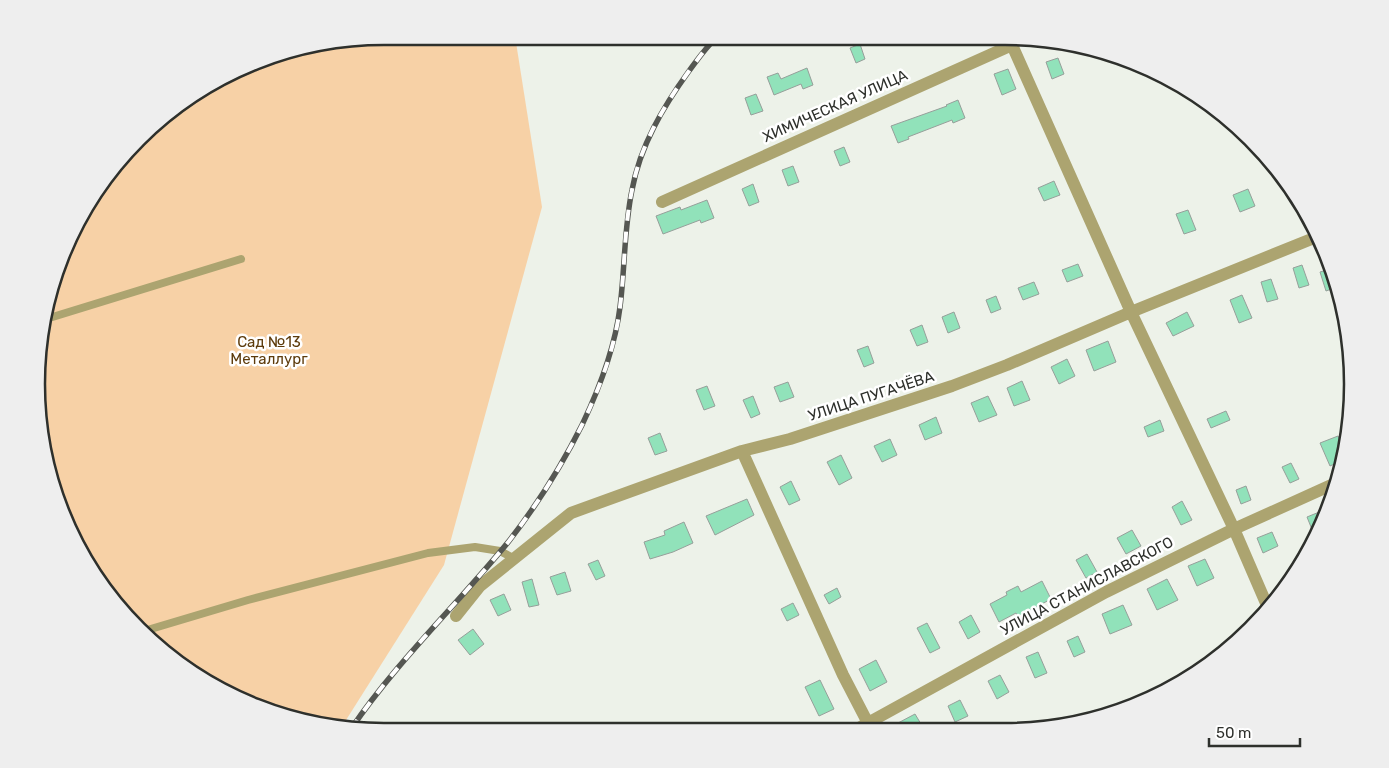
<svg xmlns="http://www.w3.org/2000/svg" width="1389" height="768" font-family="Rubik,sans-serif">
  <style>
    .green { fill: #f7d1a6 }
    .building { fill: #91e2ba; stroke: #969f9a }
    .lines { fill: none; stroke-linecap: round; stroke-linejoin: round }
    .lane { stroke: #aca470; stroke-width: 8 }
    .street { stroke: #aca470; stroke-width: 12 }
    .rail-casing { stroke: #555752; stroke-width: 5.5 }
    .rail { stroke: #fff; stroke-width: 4; stroke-dasharray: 11; stroke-linecap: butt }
    .labels { text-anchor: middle; stroke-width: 5; stroke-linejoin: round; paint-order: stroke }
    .street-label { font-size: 15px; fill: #2e302c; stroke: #fff }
    .park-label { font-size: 15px; fill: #5d3b0b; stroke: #fff }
    .rim { fill: none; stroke: #2e302c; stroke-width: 2.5 }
  </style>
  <rect width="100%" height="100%" fill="#edf2e9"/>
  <path class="green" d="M384,36H515L542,207L444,565L341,728L294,720L210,685L123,613L63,517L37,407L48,294L95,191L172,108L272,55Z"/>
  <path class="building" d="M860,44L865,59L856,63L850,48Z
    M1058,58L1064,74L1052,79L1046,62Z
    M807,68L813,85L803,89L801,84L774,95L767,77L778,73L781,79Z
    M1008,69L1016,89L1002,95L994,74Z
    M756,94L763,111L751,115L745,98Z
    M958,100L965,118L953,123L952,120L908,137L909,139L898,143L891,126L947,106L946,105Z
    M844,147L850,162L840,166L834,151Z
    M793,166L799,182L788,186L782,170Z
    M1054,181L1060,195L1044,201L1038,188Z
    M753,184L759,202L749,206L742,189Z
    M1248,189L1255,206L1240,212L1233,195Z
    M707,200L714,218L701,223L700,220L663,234L656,216L680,207L681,210Z
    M1188,210L1196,230L1184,234L1176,214Z
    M1078,264L1083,276L1067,282L1062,270Z
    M1302,265L1309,285L1299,288L1293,268Z
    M1330,269L1337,287L1326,291L1320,272Z
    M1271,279L1278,299L1267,302L1261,282Z
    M1034,282L1039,294L1023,300L1018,288Z
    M1242,295L1252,318L1239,323L1230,300Z
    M996,296L1001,309L991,313L986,300Z
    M954,312L960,328L948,333L942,317Z
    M1187,312L1194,326L1173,336L1166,323Z
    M922,325L928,342L917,346L910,330Z
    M1108,341L1116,362L1094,371L1086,350Z
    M868,346L874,363L864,367L857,350Z
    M1067,359L1075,376L1059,384L1051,367Z
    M1022,381L1030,400L1014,406L1007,388Z
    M788,382L794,397L780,402L774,387Z
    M707,386L715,406L704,410L696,390Z
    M753,396L760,414L751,418L743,400Z
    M988,396L997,415L979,422L971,403Z
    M1226,411L1230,420L1211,428L1207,419Z
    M936,417L942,433L925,440L919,425Z
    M1160,420L1164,431L1148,437L1144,427Z
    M660,433L667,451L655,455L648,438Z
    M1338,436L1345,451L1343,460L1330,466L1320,443Z
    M890,439L897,455L882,462L874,446Z
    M841,455L852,478L839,485L827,462Z
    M1291,463L1299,479L1290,483L1282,467Z
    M791,481L800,500L789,505L780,487Z
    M1246,486L1251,500L1241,504L1236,490Z
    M747,499L754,515L715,535L706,516Z
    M1182,501L1192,520L1181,525L1172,507Z
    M1329,508L1315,537L1307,517Z
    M684,522L693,543L673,552L650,559L644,542L665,535L664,531Z
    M1132,530L1141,546L1126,554L1117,538Z
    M1272,532L1278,546L1263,553L1257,538Z
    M1087,554L1097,572L1086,578L1076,560Z
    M1205,559L1214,578L1197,586L1188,566Z
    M598,560L605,576L596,580L588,564Z
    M565,572L571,591L557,595L550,577Z
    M532,579L539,605L529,607L522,582Z
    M1167,579L1178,600L1157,610L1147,589Z
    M1042,581L1051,599L1018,617L1016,613L999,622L990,604L1007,595L1006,592L1018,586L1021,592Z
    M837,588L841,597L829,604L824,595Z
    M504,594L511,610L498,616L490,600Z
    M793,603L799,615L787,621L781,609Z
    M1123,605L1132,625L1110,634L1102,614Z
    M971,615L980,632L968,639L959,622Z
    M927,623L940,648L930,653L917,628Z
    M473,629L484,644L470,655L458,640Z
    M1078,636L1085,652L1074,657L1067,641Z
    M1038,652L1047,673L1035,678L1026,657Z
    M876,660L887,682L870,691L859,669Z
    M1000,675L1009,692L997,699L988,681Z
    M820,680L834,709L819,716L805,687Z
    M960,700L968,716L955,722L948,706Z
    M915,714L924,729H902L898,723Z"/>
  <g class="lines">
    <path class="lane" d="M46,319L241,259
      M144,631L248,600L428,553L475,547L500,551L513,558"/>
    <path class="street" d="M1012,45L1131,312L1234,529L1269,610
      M662,202L1012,45L1021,37
      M742,451L843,675L871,729
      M456,616L480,586L571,513L742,451L790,439L952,386L1007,365L1131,312L1319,236
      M857,729L1106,592L1234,529L1338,482"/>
    <g class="rail-casing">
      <path id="rail" d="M351,729C397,661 457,605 509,541C537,505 562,465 582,425C600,387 615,348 620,307C625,268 624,228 632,190C640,146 663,107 689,71C698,59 706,47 717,37"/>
    </g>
    <use href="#rail" class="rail"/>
  </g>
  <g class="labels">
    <g class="street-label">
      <text transform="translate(835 106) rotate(-24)" y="5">ХИМИЧЕСКАЯ УЛИЦА</text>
      <text transform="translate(871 396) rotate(-18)" y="5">УЛИЦА ПУГАЧЁВА</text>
      <text transform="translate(1087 586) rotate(-28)" y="5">УЛИЦА СТАНИСЛАВСКОГО</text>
    </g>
    <g class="park-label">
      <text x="269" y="347">Сад №13<tspan x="269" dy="17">Металлург</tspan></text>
    </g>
  </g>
  <path d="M0 0H1389V768H0ZM384 45H1005A339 339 0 0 1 1344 384V384A339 339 0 0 1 1005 723H384A339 339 0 0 1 45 384V384A339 339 0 0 1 384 45Z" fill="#eee" fill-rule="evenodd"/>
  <path class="rim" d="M384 45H1005A339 339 0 0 1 1344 384V384A339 339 0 0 1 1005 723H384A339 339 0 0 1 45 384V384A339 339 0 0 1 384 45Z"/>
  <path d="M1209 738v8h91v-8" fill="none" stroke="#2e302c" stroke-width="2.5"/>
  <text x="1216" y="738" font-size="15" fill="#2e302c" stroke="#ffffff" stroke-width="4" paint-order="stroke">50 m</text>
</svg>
